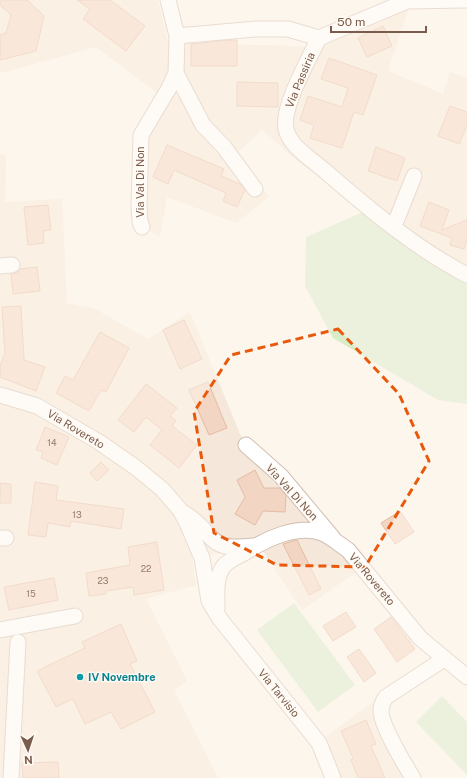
<svg xmlns="http://www.w3.org/2000/svg" width="467" height="778" font-family="'Public Sans',sans-serif">
  <style>
    .residential { fill: #f5e8da }
    .green { fill: #d8ecc9 }
    .building { fill: #f3d5c3; stroke: #e6bba3 }
    .lines { fill: none; stroke-linecap: round; stroke-linejoin: round }
    .street-casing { stroke: #d1beb0; stroke-width: 17 }
    .street { stroke: #fff; stroke-width: 15 }
    .marked { fill: none; stroke: #e8590c; stroke-width: 3; stroke-dasharray: 8 5; stroke-linejoin: round }
    .culture-dot { fill: #0f9aa8; stroke: #fffaf3; stroke-width: 1.5 }
    .labels { text-anchor: middle; stroke-width: 3; stroke-linejoin: round; paint-order: stroke }
    .number-label { font-size: 9px; fill: #987a6a }
    .street-label { font-size: 11px; fill: #7a5c4d; stroke: #fffaf3 }
    .culture-label { font-size: 11px; font-weight: bold; fill: #0d838f; stroke: #fffaf3; text-anchor: start }
  </style>
  <rect width="100%" height="100%" fill="#fdf6ec"/>
  <path class="residential" d="M0,0H158L168,42L319,47L410,4L388,71L443,94L450,72L467,78V284L416,252L301,164L262,130L233,157L269,196L237,223L167,197L160,237L140,225L145,144L166,100L96,47L1,73L0,72Z
    M0,154L6,155L5,202L62,199L67,303L95,309L148,339L190,312L245,446L348,555L359,570L302,610L261,548L192,557L196,585L146,599L187,681L174,690L218,778H0Z
    M372,703L393,753L407,778H341L325,737Z"/>
  <path class="green" d="M363,212L416,252L467,284V404L438,400L333,338L305,286L306,237Z
    M294,603L355,685L318,712L257,630Z
    M442,696L467,722V775L416,722Z"/>
  <path class="building" d="M0,0H27L44,16L36,51L0,60V35L6,33L11,15L0,5Z
    M77,0H110L145,26L126,51L83,19L90,9Z
    M383,26L392,46L367,57L358,38Z
    M229,40H237V66H191V44Z
    M329,58L377,75L363,115L354,112L342,148L310,138L314,125L300,120L308,96L342,107L348,88L321,79Z
    M237,82L278,83V107L237,106Z
    M450,106L467,112V125L459,144L438,136Z
    M167,145L224,169L221,176L240,184L245,190L237,207L223,201L226,193L174,170L168,184L153,177Z
    M376,147L405,158L397,181L368,171Z
    M429,202L449,210L442,230L467,220V240L464,249L450,245L452,238L420,226Z
    M48,205L51,230L43,231L44,243L28,245L24,207Z
    M37,267L40,291L13,294L11,274L17,273L20,269Z
    M21,306L24,360L45,367L36,391L0,377V366L5,353L2,307Z
    M184,320L202,359L180,369L163,330Z
    M100,332L129,348L106,392L101,390L89,411L56,393L65,376L73,380Z
    M208,382L227,428L209,435L189,390Z
    M146,384L177,408L170,416L176,421L172,426L197,445L179,468L150,445L162,430L146,417L134,432L118,420Z
    M45,427L69,437L57,465L41,458L43,452L36,450Z
    M101,462L109,470L97,481L90,473Z
    M255,470L264,488H280L286,495L285,512L263,511L255,525L235,514L245,497L237,480Z
    M35,482L58,486L56,500L124,509L121,529L71,521L70,527L48,523L46,537L28,535Z
    M0,483L11,484V503H0Z
    M400,511L414,532L395,544L381,523Z
    M297,540L321,589L309,595L283,544Z
    M157,542L164,590L134,595L133,587L106,591V594L89,596L86,573L130,565L128,547Z
    M54,578L58,600L9,610L4,587Z
    M346,612L356,627L333,641L323,626Z
    M391,617L415,649L397,662L374,629Z
    M121,624L137,661L130,664L155,712L121,729L111,712L85,724L73,699L56,707L37,671L85,648L82,642Z
    M359,649L376,673L364,682L347,657Z
    M366,720L376,744L371,746L385,778H358L351,760L353,758L341,731Z
    M58,762L59,778H23L22,763Z"/>
  <g class="lines">
    <g class="street-casing">
      <path id="street" d="M465,0L407,1L319,38C309,59 281,108 286,129C290,147 312,159 325,171C369,209 415,248 467,275
        M177,36L256,29H288L319,38
        M176,73L203,125L224,147L255,189
        M394,226L414,176
        M142,227L140,222L139,206L141,135L169,88L176,73L177,36L168,0
        M0,266L12,265
        M0,395L37,406L99,442L135,467L162,489L180,510L187,523L202,558L209,601L220,619L319,743L333,778
        M246,445L281,476L333,538
        M184,513C217,533 204,552 253,546
        M0,538H6
        M217,609C217,595 215,579 223,567C228,560 239,556 246,552C266,539 297,524 322,533C331,537 339,544 348,550L420,638L467,677
        M0,630L75,616
        M11,778L18,642
        M413,778C405,765 381,725 381,711C381,705 383,701 386,697L444,659"/>
    </g>
    <use href="#street" class="street"/>
  </g>
  <path d="M0 0H467V778H0ZM338,329L399,394L429,461L365,567L277,565L214,533L194,412L231,355Z" fill="#fdf6ec" fill-opacity=".55" fill-rule="evenodd"/>
  <path class="marked" d="M338,329L399,394L429,461L365,567L277,565L214,533L194,412L231,355Z"/>
  <circle class="culture-dot" cx="80" cy="677" r="4"/>
  <g class="labels">
    <g class="number-label">
      <text x="52" y="446">14</text>
      <text x="77" y="518">13</text>
      <text x="146" y="572">22</text>
      <text x="103" y="584">23</text>
      <text x="31" y="597">15</text>
    </g>
    <g class="street-label">
      <text transform="translate(300 80) rotate(-67)" y="4">Via Passiria</text>
      <text transform="translate(140 182) rotate(-90)" y="4">Via Val Di Non</text>
      <text transform="translate(76 429) rotate(31)" y="4">Via Rovereto</text>
      <text transform="translate(292 492) rotate(48)" y="4">Via Val Di Non</text>
      <text transform="translate(372 579) rotate(50)" y="4">Via Rovereto</text>
      <text transform="translate(279 693) rotate(51)" y="4">Via Tarvisio</text>
    </g>
    <g class="culture-label">
      <text x="88" y="681">IV Novembre</text>
    </g>
  </g>
  <g transform="translate(28 750) rotate(177)" stroke="#fffaf3" stroke-width="3" paint-order="stroke">
  <path d="M0-3L7 15L0 10L-7 15Z" fill="#7a5c4d"/>
  <text y="-6" font-size="11" font-weight="bold" text-anchor="middle" fill="#7a5c4d">N</text>
  </g>
  <path d="M331 26v6h95v-6" fill="none" stroke="#7a5c4d" stroke-width="2"/>
  <text x="337" y="26" font-size="12" fill="#7a5c4d" stroke="#fffaf3" stroke-width="3" paint-order="stroke">50 m</text>
</svg>
